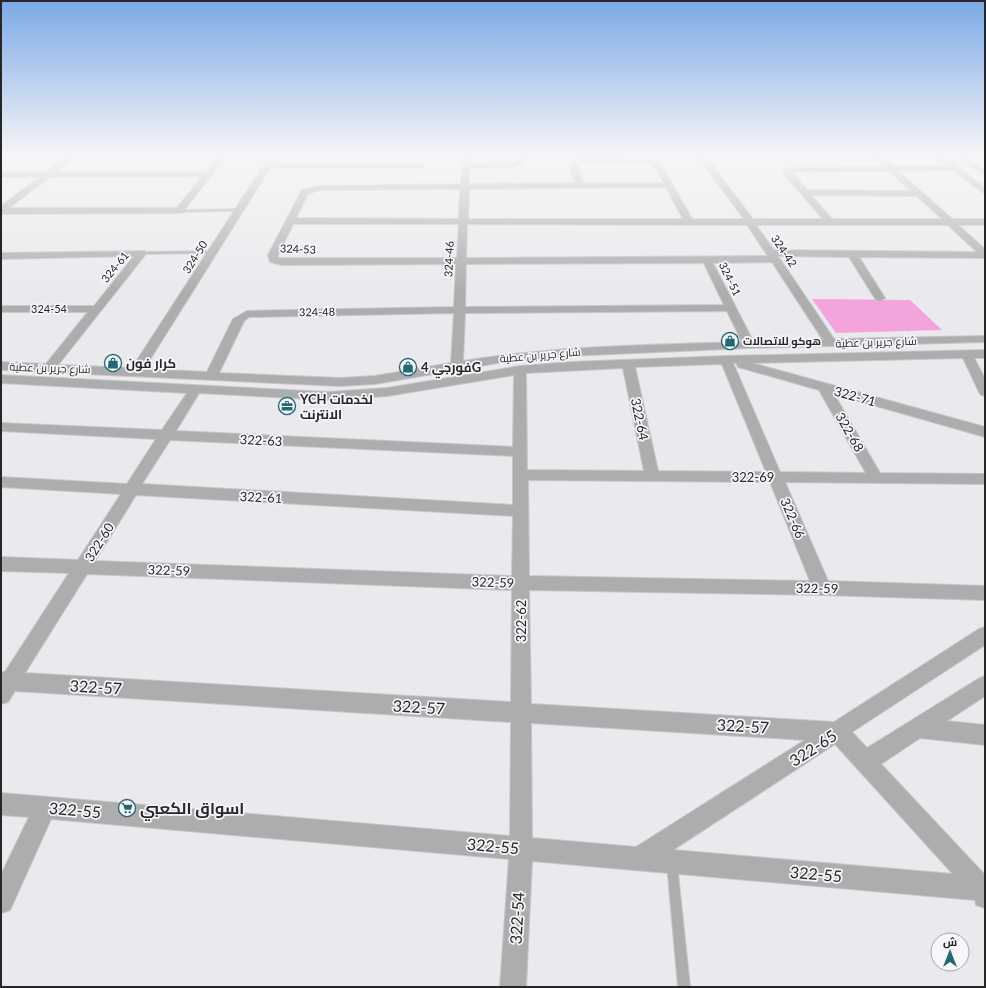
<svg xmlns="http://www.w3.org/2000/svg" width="986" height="988" font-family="Lato,Cairo,sans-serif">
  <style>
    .green { fill: #f3a5db }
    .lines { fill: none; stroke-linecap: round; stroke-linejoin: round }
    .lane-casing { stroke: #c7c6c9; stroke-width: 2 }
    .street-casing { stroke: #c7c6c9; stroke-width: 2 }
    .lane { fill: #aeadae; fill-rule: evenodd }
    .street { fill: #aeadae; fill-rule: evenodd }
    .labels { text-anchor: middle; stroke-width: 3.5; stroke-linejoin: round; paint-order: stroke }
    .far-street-label { font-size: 11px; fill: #262627; stroke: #f8f6fa }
    .far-poi-label { font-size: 11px; font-weight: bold; fill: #262627; stroke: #f8f6fa; text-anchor: start }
    .poi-label { font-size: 13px; font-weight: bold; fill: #262627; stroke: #f8f6fa; text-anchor: start }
    .street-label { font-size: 13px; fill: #262627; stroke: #f8f6fa }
    .near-street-label { font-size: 16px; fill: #262627; stroke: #f8f6fa }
    .near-poi-label { font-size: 16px; font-weight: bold; fill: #262627; stroke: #f8f6fa; text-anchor: start }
  </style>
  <rect width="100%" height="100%" fill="#eae9ed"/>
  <path class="green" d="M812,299L910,300L942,330L836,333Z"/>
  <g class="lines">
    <g class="lane-casing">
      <path id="lane" d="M239,209H240V211L179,212L177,211L179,210Z
        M212,251H214V253L142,254L140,253L142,252Z
        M672,859L676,860L677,864L690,987H678L667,864L668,860Z"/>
    </g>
    <g class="street-casing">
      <path id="street" d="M71,154H80L56,172H206L220,154H228L182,213L1,214V206L40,177H1V173L46,172ZM202,176L177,208H9L50,177Z
        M271,154H279L273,164H420L424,166L420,168H270L144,369L207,372L233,319L247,311L454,307L456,264L282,265L270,262L268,255L302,190L318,186L461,184L462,154H470L469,164L514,163L517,161L518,154H526L525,162L515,167L469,168V184L575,183L569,163L578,158L656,159L660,162L692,219H744L696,154H704L753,219H823L784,174L783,172L786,168L884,167L871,154H879L893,166H947L933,154H942L985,188V194L953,170L898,171L952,219H985V225H958L985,249V258L859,257L885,298L880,301L876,300L849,257L778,256L834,339L985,336V342L749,348L568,356L509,361L375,384L340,386L1,370V362L46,364L88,312H1V306H94L134,256L1,259V253L145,251L147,253L145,255L58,365L132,368ZM582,162L652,163L664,183H583L577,164ZM889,171L911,191L807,190L791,172ZM666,187L683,219H468L469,189ZM460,189L459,219L296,218L308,194L319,190ZM811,195L917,196L942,219H832ZM293,224H459L457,258H278V255ZM467,224L747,225L768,256L466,258ZM756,225H948L977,252L774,250ZM772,262L823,340L753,341L713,263ZM704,263L724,305L465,307L466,264ZM727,311L742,342C649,345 555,346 463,361L465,313ZM454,313L451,363L375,376L340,378L219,373L244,321L249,317Z
        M952,154H961L985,170V175Z
        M985,350V358H974L985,379V396L981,395L979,392L963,358L752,363L985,427V437L834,394L880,473L985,474V484L785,482L828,581L985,586V600L822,595L529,590L531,704L834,722L979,629L985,627V645L852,732L867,748L978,679L985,676V696L947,721L985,725V745L920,738L881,764L985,875V908L976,905L975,900L532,861L526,987H500L509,859L51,819L10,910L1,913V875L29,817L1,815V793L510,836L511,722L15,691L8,702L1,704V672H5L69,573L1,571V557L78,560L121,494L1,487V477L127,484L156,439L1,431V423L162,430L187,393L1,383V375L328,392L387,388L520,366L572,362L726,356ZM733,363H736L738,367L819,390L866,473L780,472ZM722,364L766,472L658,471L635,367ZM623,368L644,471L527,470L526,373ZM514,375L513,447L176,431L199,393L328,400L387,396ZM170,440L513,456V505L142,484ZM528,480L770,482L810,581L529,576ZM136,495L513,516L512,576L95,561ZM87,574L512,590L511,702L25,673ZM531,723L805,740L636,847L532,838ZM835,744L953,874L673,850Z"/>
    </g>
    <use href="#lane" class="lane"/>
    <use href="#street" class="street"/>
  </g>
  <linearGradient id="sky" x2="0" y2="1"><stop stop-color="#7ba9e6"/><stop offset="0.53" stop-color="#f6f5f7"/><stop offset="1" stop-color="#f6f5f7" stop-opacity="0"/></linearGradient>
  <rect width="986" height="292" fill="url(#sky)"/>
  <defs>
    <g id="shop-ring" transform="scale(0.9)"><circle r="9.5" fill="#f8f6fa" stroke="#1f6874" stroke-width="1.5"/><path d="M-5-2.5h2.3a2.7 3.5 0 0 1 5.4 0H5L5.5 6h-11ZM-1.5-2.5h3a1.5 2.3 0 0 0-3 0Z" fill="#1f6874"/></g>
    <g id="office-ring" transform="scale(0.9)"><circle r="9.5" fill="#f8f6fa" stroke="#1f6874" stroke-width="1.5"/><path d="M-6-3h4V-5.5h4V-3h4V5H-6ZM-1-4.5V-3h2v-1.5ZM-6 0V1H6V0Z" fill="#1f6874"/></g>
    <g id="supermarket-ring" transform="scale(0.9)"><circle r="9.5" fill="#f8f6fa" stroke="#1f6874" stroke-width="1.5"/><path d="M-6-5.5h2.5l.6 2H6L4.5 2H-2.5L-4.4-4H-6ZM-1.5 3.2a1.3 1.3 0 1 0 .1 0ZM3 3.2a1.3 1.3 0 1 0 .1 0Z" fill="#1f6874"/></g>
  </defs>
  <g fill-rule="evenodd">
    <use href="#shop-ring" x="730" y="341"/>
    <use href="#shop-ring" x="113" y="363"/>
    <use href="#shop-ring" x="408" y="367"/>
    <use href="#office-ring" x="287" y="406"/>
    <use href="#supermarket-ring" x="127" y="808"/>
  </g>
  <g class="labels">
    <g class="far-street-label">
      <text transform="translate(298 249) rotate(2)" y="4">324-53</text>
      <text transform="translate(784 251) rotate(56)" y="4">324-42</text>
      <text transform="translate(195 257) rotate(-58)" y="4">324-50</text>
      <text transform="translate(449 259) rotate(-88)" y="4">324-46</text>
      <text transform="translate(115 267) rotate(-51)" y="4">324-61</text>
      <text transform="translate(730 279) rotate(64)" y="4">324-51</text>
      <text x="49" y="313">324-54</text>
      <text transform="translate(317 312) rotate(-1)" y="4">324-48</text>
      <text transform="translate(876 342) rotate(-2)" y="4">شارع جرير بن عطية</text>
      <text transform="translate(540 355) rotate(-5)" y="4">شارع جرير بن عطية</text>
      <text transform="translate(50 368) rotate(2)" y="4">شارع جرير بن عطية</text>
    </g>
    <g class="far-poi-label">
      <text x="743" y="345">هوكو للاتصالات</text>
    </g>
    <g class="poi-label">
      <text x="126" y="368">كرار فون</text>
      <text x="421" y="372">فورجي 4G</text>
      <text x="300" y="404">YCH لخدمات<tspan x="300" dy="15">الانترنت</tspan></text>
    </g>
    <g class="street-label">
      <text transform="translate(855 396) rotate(15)" y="5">322-71</text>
      <text transform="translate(640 419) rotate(78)" y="5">322-64</text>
      <text transform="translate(850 432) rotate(60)" y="5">322-68</text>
      <text transform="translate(261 440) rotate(3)" y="5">322-63</text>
      <text x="753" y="482">322-69</text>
      <text transform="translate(261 497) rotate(3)" y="5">322-61</text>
      <text transform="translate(793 518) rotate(67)" y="5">322-66</text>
      <text transform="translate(99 542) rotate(-58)" y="5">322-60</text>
      <text transform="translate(169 570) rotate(2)" y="5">322-59</text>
      <text transform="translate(493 582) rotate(2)" y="5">322-59</text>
      <text transform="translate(817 588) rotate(1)" y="5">322-59</text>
      <text transform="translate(521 621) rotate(-90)" y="5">322-62</text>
    </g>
    <g class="near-street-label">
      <text transform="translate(96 687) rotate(3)" y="6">322-57</text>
      <text transform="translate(419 707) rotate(3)" y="6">322-57</text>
      <text transform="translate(743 726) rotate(3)" y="6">322-57</text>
      <text transform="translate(813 748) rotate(-33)" y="6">322-65</text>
      <text transform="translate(75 810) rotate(5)" y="6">322-55</text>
      <text transform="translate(493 846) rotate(5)" y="6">322-55</text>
      <text transform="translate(816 874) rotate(5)" y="6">322-55</text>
      <text transform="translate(517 918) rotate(-87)" y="6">322-54</text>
    </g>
    <g class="near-poi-label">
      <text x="140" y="814">اسواق الكعبي</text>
    </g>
  </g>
  <rect width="986" height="988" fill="none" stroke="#262627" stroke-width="4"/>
  <g transform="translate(950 952)"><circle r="19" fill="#f8f6fa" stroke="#a4a3a6"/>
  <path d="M0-3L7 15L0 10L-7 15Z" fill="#1f6874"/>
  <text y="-6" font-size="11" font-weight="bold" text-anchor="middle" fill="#262627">ش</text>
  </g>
</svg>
